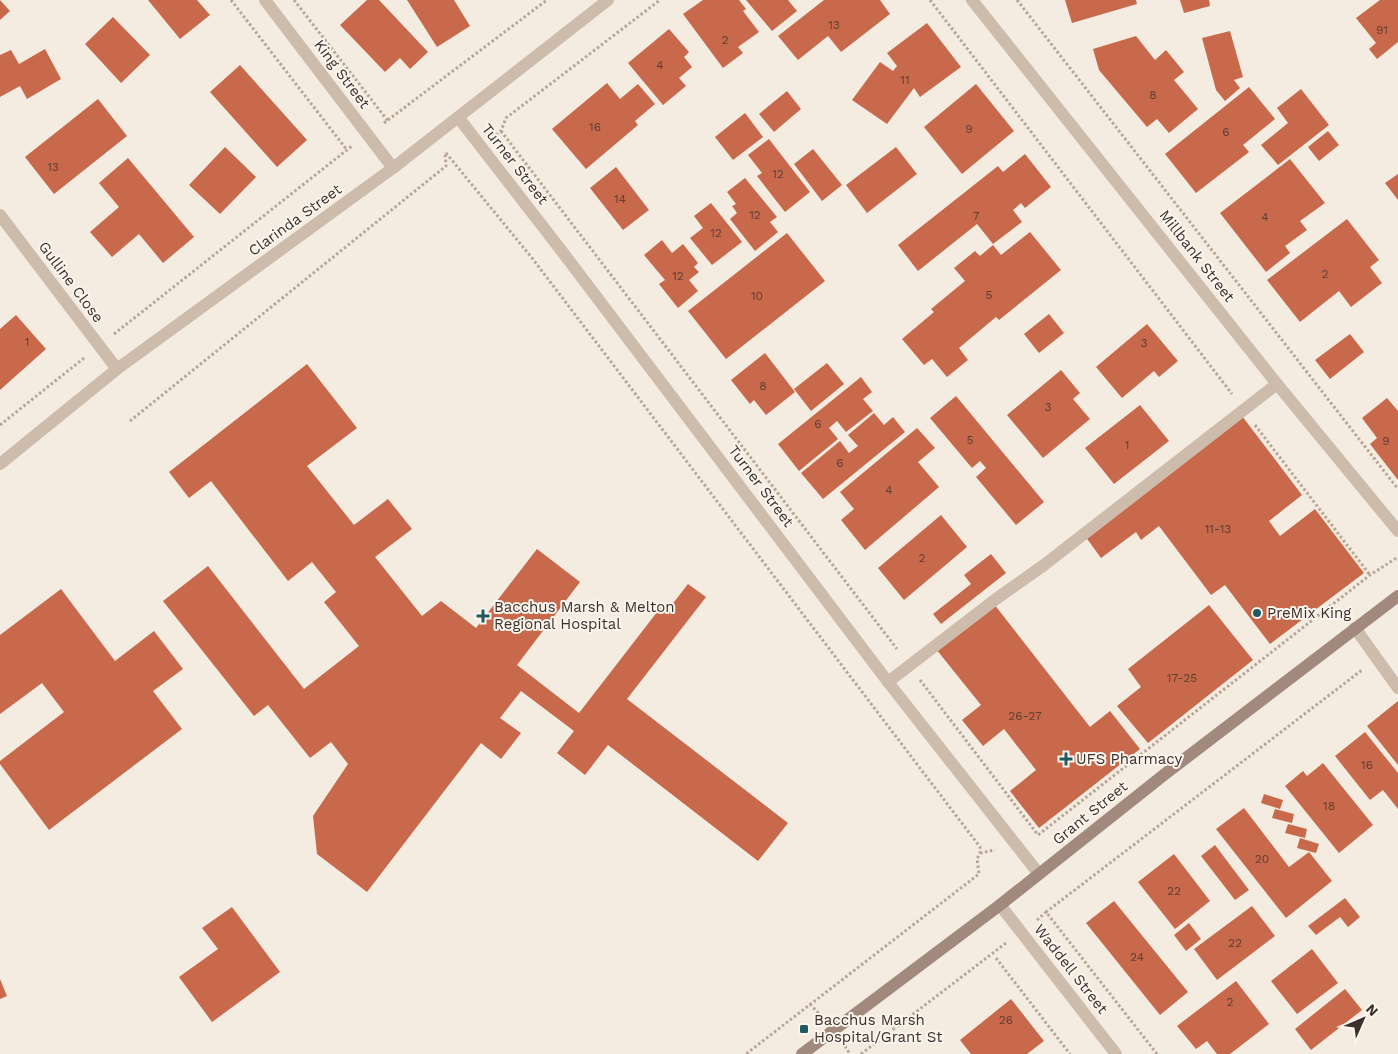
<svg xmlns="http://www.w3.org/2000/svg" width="1398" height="1054" font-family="'Work Sans',sans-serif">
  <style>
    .building { fill: #c8694b }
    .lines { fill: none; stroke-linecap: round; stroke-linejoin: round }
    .path { stroke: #b9a596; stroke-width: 3; stroke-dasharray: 2.5 2.5; stroke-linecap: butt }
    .lane { stroke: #cdbbac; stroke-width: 12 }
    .street { stroke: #cdbbac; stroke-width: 12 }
    .secondary { stroke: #a18a7d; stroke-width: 12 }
    .poi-dot { fill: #1f5a5e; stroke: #fbf5ee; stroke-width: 2 }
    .labels { text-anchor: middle; stroke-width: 4; stroke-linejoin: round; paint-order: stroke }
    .number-label { font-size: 12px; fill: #5e3e33 }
    .street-label { font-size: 15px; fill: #3b302b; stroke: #fbf5ee }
    .poi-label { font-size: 15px; fill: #3b302b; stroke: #fbf5ee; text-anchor: start }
  </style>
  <rect width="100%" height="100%" fill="#f4ebe1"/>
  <path class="building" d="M0,0L10,11L0,20Z
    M148,0H197L210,15L180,39Z
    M367,0H379L428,52L410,69L400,58L385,72L340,25Z
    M407,0H454L470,26L437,47Z
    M703,0H739L746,9L743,11L759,32L738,47L743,53L723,68L683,14Z
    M746,0H788L797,11L772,31Z
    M824,0H880L890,14L841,52L828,36L798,60L778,36Z
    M1065,0H1136L1137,4L1072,23Z
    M1180,0H1209L1210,6L1184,13Z
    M1380,0H1398V42L1377,59L1369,49L1376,43L1356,18Z
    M113,17L150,55L121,83L85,44Z
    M927,23L961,67L920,97L914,88L887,124L852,100L880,62L893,71L897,66L887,53Z
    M669,29L689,52L684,57L692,67L679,78L686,86L663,105L628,63Z
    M1230,31L1243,77L1234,80L1240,88L1225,101L1216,90L1202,38Z
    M1136,36L1155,60L1166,50L1184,72L1174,80L1198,109L1169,133L1157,119L1147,127L1099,70L1093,49Z
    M45,49L61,79L27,99L20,86L0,97V55L11,50L19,64Z
    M240,65L307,140L277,167L210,92Z
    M607,83L620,99L638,84L655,104L635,121L638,125L586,169L552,129Z
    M976,84L1014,131L962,174L924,127Z
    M1249,87L1275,119L1243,145L1249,152L1196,193L1165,154Z
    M1301,89L1329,125L1278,165L1261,145L1288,123L1277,108Z
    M787,91L801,109L774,132L759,114Z
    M98,99L127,136L54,194L25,157Z
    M745,113L763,137L733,160L715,137Z
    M1328,131L1339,145L1319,161L1308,147Z
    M769,139L810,192L785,212L757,176L762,173L748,155Z
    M225,147L256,177L220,214L189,185Z
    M896,147L917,174L867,213L846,185Z
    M813,149L842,185L822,201L794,164Z
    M1025,154L1051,187L1025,208L1021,203L1013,210L1022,222L993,244L977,224L918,271L898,245L998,166L1003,172Z
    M128,158L194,237L163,263L139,234L112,257L90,232L119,207L99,183Z
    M1290,159L1325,203L1300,221L1307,230L1285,246L1290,253L1266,272L1220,213Z
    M616,167L649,210L623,230L590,188Z
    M1398,174V200L1385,183Z
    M745,178L777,217L770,222L778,232L755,251L730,219L737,213L732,206L736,204L727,192Z
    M711,203L742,242L712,265L690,238L703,228L694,216Z
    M1347,219L1379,260L1370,267L1382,283L1351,307L1339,291L1300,322L1267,280Z
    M1030,232L1061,270L999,320L996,317L959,348L968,360L947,377L932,359L924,365L902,339L934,312L931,309L965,281L954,268L975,251L980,256L993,245L1001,255Z
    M787,233L825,281L726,359L688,311Z
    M662,240L672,253L683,244L698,263L694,267L699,272L689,280L698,291L678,308L659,284L665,280L644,255Z
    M1049,314L1064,333L1039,353L1024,334Z
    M16,315L46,349L0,390V329Z
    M1147,324L1178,361L1159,377L1154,371L1122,398L1096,367Z
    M1350,334L1364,352L1330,379L1315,360Z
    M765,353L795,392L766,415L754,400L750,404L731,380Z
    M827,363L844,384L811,411L794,389Z
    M307,364L357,428L307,466L354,525L388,499L412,529L375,557L422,616L441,601L476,628L537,549L580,582L517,665L579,713L661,607L667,611L688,584L706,597L627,699L788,823L758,861L608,745L585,775L557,753L574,731L521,691L500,718L521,733L501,759L481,743L367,892L317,854L313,816L348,764L331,742L310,758L268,705L254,716L163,601L208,566L304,689L359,646L324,602L336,592L312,562L288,581L211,481L189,498L169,472Z
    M1061,370L1080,393L1073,399L1090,419L1043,458L1007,415Z
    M861,377L872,392L863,399L873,411L846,432L837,421L829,428L838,439L799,471L778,444Z
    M956,396L1044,502L1016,525L976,477L986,468L980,461L972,468L930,418Z
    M1387,398L1398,411V480L1370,444L1377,438L1362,418Z
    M1140,405L1169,441L1114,484L1085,448Z
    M874,413L884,425L893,417L905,432L823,499L801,473L840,441L849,453L858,446L848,435Z
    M1242,416L1302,495L1269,521L1280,536L1315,509L1364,573L1270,644L1225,585L1211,595L1159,526L1141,540L1136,532L1101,558L1085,536Z
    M917,428L935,448L918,462L939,487L865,550L841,520L854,509L840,492Z
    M941,515L967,547L904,600L878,568Z
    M991,554L1006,573L941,624L933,614L971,584L964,575Z
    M61,589L115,661L154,631L183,669L153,691L182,729L49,830L0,764V761L64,712L42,683L0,714V635Z
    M994,604L1090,727L1110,711L1140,749L1039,828L1010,791L1036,770L1004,729L983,746L962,720L981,705L936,649Z
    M1209,605L1253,660L1148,743L1117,706L1141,687L1128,669Z
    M1398,701V765L1367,726Z
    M1365,732L1398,773V809L1383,790L1370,800L1335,756Z
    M1323,763L1373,825L1339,853L1285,786L1303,771L1307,776Z
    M1264,794L1283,800L1280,809L1261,803Z
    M1244,808L1289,867L1309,852L1332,881L1286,918L1216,829Z
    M1275,809L1294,814L1292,823L1272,818Z
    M1288,824L1307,829L1305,838L1285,833Z
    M1300,838L1319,844L1316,853L1297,848Z
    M1215,845L1249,890L1235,900L1201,856Z
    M1174,854L1210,901L1175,929L1138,882Z
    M1345,898L1360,917L1348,927L1340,917L1316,935L1308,926Z
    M1114,901L1188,992L1160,1015L1086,923Z
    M1252,906L1275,936L1217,980L1194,949Z
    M232,907L280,972L212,1022L179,977L218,949L202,928Z
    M1189,923L1201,939L1186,951L1174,935Z
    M1312,949L1338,983L1297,1014L1271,981Z
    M0,979L7,996L0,999Z
    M1236,981L1269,1024L1230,1054H1217L1207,1041L1196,1049L1177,1026Z
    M1345,989L1362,1010L1311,1050L1295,1029Z
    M1011,999L1044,1041L1027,1054H971L960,1040Z"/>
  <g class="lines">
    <path class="path" d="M231,0L347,150
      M294,0L388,121
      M930,0L1232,394
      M1017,0L1398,489
      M384,123L547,0
      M501,131L897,649
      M496,135L501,131L506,118L660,0
      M446,153L532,258L980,847V853L977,859L979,874L746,1054
      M114,334L352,146
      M130,421L446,166L445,152
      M0,425L84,358
      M1255,425L1370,575
      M920,680L1038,835L1370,575L1398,557
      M980,853L995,850
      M1037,920L1046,912
      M996,958L1070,1054
      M810,1004L821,1016
      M845,1046L850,1054
      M861,1054L1006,943
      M1157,1054L1046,912L1362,670"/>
    <path class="lane" d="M1355,628L1398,688
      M888,682L996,599L1044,565L1277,384"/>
    <path class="street" d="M265,0L393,168
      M972,0L1277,384L1398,531
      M458,117L564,254L888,682L1039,874
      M0,215L117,369
      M0,464L117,369L393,168L608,0
      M1000,905L1116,1054"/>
    <path class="secondary" d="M802,1054L1000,905L1165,774L1398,596"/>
  </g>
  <g class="poi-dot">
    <circle cx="1257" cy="613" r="5"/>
    <path d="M480.5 608.5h5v5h5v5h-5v5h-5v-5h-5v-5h5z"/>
    <path d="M1063.5 751.5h5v5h5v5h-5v5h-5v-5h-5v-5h5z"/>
    <rect x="799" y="1024" width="10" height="10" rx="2.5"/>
  </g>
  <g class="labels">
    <g class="number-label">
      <text x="834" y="29">13</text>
      <text x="1382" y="34">91</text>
      <text x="725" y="44">2</text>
      <text x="660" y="69">4</text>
      <text x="905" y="84">11</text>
      <text x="1153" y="99">8</text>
      <text x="595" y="131">16</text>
      <text x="969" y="133">9</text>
      <text x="1226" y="136">6</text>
      <text x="53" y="171">13</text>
      <text x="778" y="178">12</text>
      <text x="620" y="203">14</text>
      <text x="755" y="219">12</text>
      <text x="976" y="220">7</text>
      <text x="1265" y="221">4</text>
      <text x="716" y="237">12</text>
      <text x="1325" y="278">2</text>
      <text x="678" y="280">12</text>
      <text x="989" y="299">5</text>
      <text x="757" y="300">10</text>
      <text x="27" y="346">1</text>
      <text x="1144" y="347">3</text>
      <text x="763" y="390">8</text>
      <text x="1048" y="411">3</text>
      <text x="818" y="428">6</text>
      <text x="970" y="444">5</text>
      <text x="1386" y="445">9</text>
      <text x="1127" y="449">1</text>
      <text x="840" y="467">6</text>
      <text x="889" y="494">4</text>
      <text x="1218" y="533">11-13</text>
      <text x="922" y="562">2</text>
      <text x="1182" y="682">17-25</text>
      <text x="1025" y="720">26-27</text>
      <text x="1367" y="769">16</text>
      <text x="1329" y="810">18</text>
      <text x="1262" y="863">20</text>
      <text x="1174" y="895">22</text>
      <text x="1235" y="947">22</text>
      <text x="1137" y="961">24</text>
      <text x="1230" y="1006">2</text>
      <text x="1006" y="1024">26</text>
    </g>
    <g class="street-label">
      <text transform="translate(342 74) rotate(53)" y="5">King Street</text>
      <text transform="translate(515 164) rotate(52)" y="5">Turner Street</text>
      <text transform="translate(295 220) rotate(-36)" y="5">Clarinda Street</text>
      <text transform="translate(1197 256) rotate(52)" y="5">Millbank Street</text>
      <text transform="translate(71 282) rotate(53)" y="5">Gulline Close</text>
      <text transform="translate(761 486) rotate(53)" y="5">Turner Street</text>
      <text transform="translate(1090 813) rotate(-39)" y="5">Grant Street</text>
      <text transform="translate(1071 969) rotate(52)" y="5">Waddell Street</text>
    </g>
    <g class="poi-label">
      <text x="494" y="612">Bacchus Marsh &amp; Melton<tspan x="494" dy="17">Regional Hospital</tspan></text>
      <text x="1267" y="618">PreMix King</text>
      <text x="1076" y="764">UFS Pharmacy</text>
      <text x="814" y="1025">Bacchus Marsh<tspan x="814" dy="17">Hospital/Grant St</tspan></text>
    </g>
  </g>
  <g transform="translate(1363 1019) rotate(45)" stroke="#fbf5ee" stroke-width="4" paint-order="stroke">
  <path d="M0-4L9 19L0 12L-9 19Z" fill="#3b302b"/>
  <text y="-8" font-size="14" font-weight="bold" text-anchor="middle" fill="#3b302b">N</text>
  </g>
</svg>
